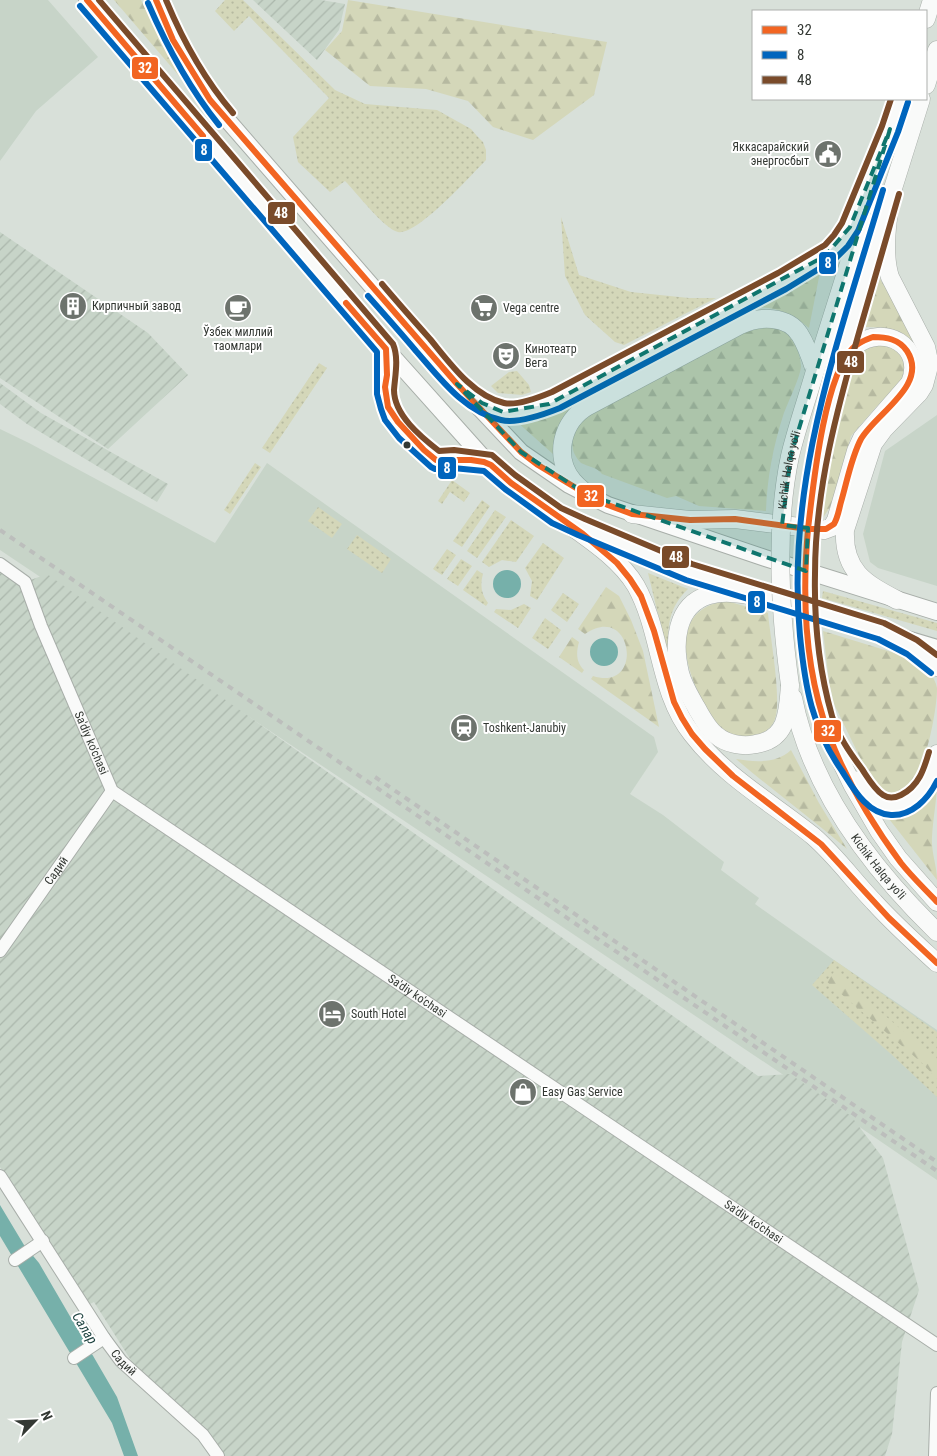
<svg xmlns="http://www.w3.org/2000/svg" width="937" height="1456" font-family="'Roboto Condensed',sans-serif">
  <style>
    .built { fill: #c7d4c8 }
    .industrial { fill: url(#industrial-furrows) }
    .grass { fill: url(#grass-dots) }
    .forest { fill: url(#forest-firs) }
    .water { fill: #76b0aa }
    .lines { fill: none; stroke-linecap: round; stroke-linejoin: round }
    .minor-casing { stroke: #a8aea9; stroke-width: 14 }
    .major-casing { stroke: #a8aea9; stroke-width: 18 }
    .highway-casing { stroke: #a8aea9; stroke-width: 19 }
    .minor { stroke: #f9faf9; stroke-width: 12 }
    .major { stroke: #f9faf9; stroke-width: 16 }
    .highway { stroke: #f9faf9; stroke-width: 18 }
    .rail { stroke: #bcbebc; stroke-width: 4; stroke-dasharray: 6 6; stroke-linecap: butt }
    .highway-bridge-casing { stroke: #a8aea9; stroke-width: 19; stroke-linecap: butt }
    .highway-bridge { stroke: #f9faf9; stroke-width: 18 }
    .bus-1-casing { stroke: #fff; stroke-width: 10 }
    .bus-2-casing { stroke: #fff; stroke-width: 10 }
    .bus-3-casing { stroke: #fff; stroke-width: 10 }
    .bus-1 { stroke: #f26522; stroke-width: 6 }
    .bus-2 { stroke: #0065bd; stroke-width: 6 }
    .bus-3 { stroke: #7a4b2a; stroke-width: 6 }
    .marked { fill: #0f766e; fill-opacity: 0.2; stroke: #0f766e; stroke-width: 4; stroke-dasharray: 10 6; stroke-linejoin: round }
    .bus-dot { fill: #333833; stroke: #fff; stroke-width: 2 }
    .labels { text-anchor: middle; stroke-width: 4; stroke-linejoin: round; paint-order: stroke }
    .poi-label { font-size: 12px; fill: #333833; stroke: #fff; text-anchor: start }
    .street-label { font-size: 12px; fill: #333833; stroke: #fff }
    .water-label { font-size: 14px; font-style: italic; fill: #193f3c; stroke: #fff }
    .line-badge { stroke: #fff; stroke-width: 2 }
    .badge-label { font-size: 14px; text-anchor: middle; font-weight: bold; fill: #fff }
  </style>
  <defs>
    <pattern id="industrial-furrows" width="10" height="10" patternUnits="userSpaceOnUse" patternTransform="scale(1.25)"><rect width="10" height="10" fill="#c7d4c8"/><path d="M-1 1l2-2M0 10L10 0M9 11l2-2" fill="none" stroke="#abb7ac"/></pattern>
    <pattern id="grass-dots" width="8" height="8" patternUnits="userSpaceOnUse" patternTransform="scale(1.25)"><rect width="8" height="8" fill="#d4d7b9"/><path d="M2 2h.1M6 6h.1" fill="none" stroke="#b6b9a0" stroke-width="1.8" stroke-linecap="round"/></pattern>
    <pattern id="forest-firs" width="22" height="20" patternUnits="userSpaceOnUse" patternTransform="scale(1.25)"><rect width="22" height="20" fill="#d4d7b9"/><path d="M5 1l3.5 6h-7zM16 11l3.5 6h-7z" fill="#b6b9a0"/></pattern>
  </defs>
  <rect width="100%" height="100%" fill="#d8e0d9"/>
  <path class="built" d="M0,0H48L98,57L36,111L0,161Z
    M937,415V586L878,568L870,562L863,534L885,451Z
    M0,429L29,443L215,543L267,463L654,737L658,752L630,794L663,815L724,862L721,870L759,898L755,904L834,960L937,1030V1180L785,1076L0,550Z"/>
  <path class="industrial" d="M253,0H321L345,4L339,30L317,60Z
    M0,232L148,333L188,375L108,449L0,378Z
    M0,383L41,413L168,484L157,502L27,424L0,404Z
    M0,569L25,582L47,574L758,1076L790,1074L851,1116L883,1158L919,1290L902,1342L892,1434L885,1456H223L220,1449L132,1362L94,1302L88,1305L0,1167Z"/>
  <path class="grass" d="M225,0H243L335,90L365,104L437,110L471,129L477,136L483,142L486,150V160C471,175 417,236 398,232C384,229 356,192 345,181L330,192L298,162L293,137L329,98L249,16L234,31L215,11Z
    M561,217L579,275L631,292L689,298H716L624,345L615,342L585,315L565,276Z
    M319,363L327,368L270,453L262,448Z
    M517,371L529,385L531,392L522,395L498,393L491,386L509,372Z
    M255,463L261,467L230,514L224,510Z
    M452,480L470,493L464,502L450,492L442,504L438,501Z
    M482,500L490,506L462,547L453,541Z
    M318,507L342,524L332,538L308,521Z
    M495,510L506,517L477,558L467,551Z
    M511,520L534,536L516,562L502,560L489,567L482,562Z
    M357,535L391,559L382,573L347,549Z
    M543,543L564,558L537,600L530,596L532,581L525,568Z
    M447,549L456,555L442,575L433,569Z
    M461,559L472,566L458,586L447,579Z
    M477,570L483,574C480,585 481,594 488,603L486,606L463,590Z
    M648,573L688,589C670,607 668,621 668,647H666Z
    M823,591L937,623V631L822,598Z
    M563,593L579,604L567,622L551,610Z
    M524,604L531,608L518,628L494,612L496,609L511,610Z
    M545,618L561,630L548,649L532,638Z
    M834,960L937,1032V1097L891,1054L812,985Z"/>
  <path class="forest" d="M114,0H141L151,21L192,91Z
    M348,0L607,42L594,95L533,140L493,127L468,101L426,89L370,86L325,50L342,31Z
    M821,267L809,328C790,313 778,307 753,307Z
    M879,277L912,333L921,356C900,327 896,328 862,327Z
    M751,327H785C793,340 800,350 801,366C801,376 787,404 783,416C773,447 767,479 766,511L699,506L676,496L667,498L602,474C597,467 589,467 581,463C578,460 576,457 574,453C569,438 577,427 586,417Z
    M888,343L906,358L904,378L898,386L876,407L851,436L833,503L822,519C827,484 837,372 862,351C869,345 880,345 888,343Z
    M579,398C563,415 554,430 553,454L516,421L546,415Z
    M606,587L619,596L631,620L643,651L659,727L591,679L593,676C645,693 633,601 585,634L578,629Z
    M727,601L768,613C770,636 782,699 775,719C772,727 767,731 760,734C746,740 733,737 721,728C713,722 708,712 704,703C683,667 669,608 727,601Z
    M823,631L914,659C924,665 935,676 937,688C937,722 911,849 868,774L834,704L829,682Z
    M572,637L579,642C576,653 576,662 584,670L582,673L559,657Z
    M791,750L819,803L847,849C811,818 772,790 736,759C755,762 776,764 791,750Z
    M937,781C937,800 933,818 932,837C931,852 937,866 937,880L889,819C912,817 931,804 937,781Z
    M834,972L937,1060V1079L922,1063L826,981Z"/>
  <path class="water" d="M493 584a14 14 0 1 1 28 0a14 14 0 1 1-28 0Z
    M590 652a14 14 0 1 1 28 0a14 14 0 1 1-28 0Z
    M0,1205L24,1245L39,1263L117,1397L138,1456H124L112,1423L0,1236Z"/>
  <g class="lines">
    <g class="minor-casing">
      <g id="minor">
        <path id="s1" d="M0,564L25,582L41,626L112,791L937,1345"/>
        <path id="s2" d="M0,951L112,791"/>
        <path id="s3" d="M0,1176L104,1338L121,1361L203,1435L218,1456"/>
        <path d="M15,1260L43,1241"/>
        <path d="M74,1358L104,1338"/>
        <path d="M935,1456L937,1393"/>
      </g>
    </g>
    <g class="major-casing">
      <path id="major" d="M87,0L386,349L488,463L510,482L557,516L628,548L689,572L766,597L937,648
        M156,0L173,40L210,100L457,384L521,452L569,485L608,505L765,558L937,612"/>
    </g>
    <g class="highway-casing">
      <g id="highway">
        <path d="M926,19L932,0"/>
        <path d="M926,85L937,50"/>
        <path d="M887,139L900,99"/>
        <path d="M892,190C888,216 882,252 890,277L926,347L929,361L928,370L924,385L919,393L884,429L873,444L845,530C843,571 865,583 897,600"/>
        <path d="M889,201L921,99"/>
        <path d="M843,357L881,226"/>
        <path d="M815,371L863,219"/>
        <path d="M457,384C473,396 492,413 514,412C548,411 581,387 611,372C683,335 755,297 825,256L841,241L850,227L890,129"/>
        <path d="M595,499C587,494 579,488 573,481C553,457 562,421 588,406L740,325C759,316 788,315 800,335C807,346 811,359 815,371"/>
        <path d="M632,514L690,520L735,519L824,530L832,527L836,520L856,451L862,438L910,383C925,346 884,323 855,346C847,353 842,367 837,376"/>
        <path d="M557,516C584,536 619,557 636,586C662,633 658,691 692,734C724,776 772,803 813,836C836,856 853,880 874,902C894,924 915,943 937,963"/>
        <path d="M766,597C747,595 727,590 709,595C675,605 673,644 680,673C683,685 690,696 696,707C702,717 707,728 716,735C726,744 743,747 756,744C788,739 788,711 790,685"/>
        <path d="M881,631C901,641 924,650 937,667"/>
        <path d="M816,683L823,716L832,743L853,786L879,831L898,858L937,902"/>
        <path id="s4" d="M793,698C811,789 871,868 937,932"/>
        <path d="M859,780C865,788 871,798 880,803C895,812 916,800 925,787C931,778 934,765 937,754"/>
      </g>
    </g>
    <use href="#minor" class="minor"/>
    <use href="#major" class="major"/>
    <use href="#highway" class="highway"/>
    <path class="rail" d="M0,530L937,1171
      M375,777L937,1162"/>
    <g class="highway-bridge-casing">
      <g id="highway-bridge">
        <path d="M816,683C812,659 808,635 807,611C801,532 817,452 837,376"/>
        <path id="s5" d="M790,685C780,613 775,527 790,456C797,427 807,399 815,371"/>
      </g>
    </g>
    <use href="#highway-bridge" class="highway-bridge"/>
    <g class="bus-1-casing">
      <path id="bus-1" d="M87,0L203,136
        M156,0L173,40L210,100L457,384L521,452L538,465L586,494L608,505L632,514L690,520L735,519L808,529
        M346,303L386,349L387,375L385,387L388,407L398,422L424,450L436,460H471L484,462L491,465L511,483L583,534L617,563L630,579L641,596L654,631L674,702L682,718L692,734L705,749L733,776L821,844L889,918L937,963
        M873,337C886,337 899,339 907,351C929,385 876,413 861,439C851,458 847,482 841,502C839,509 838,517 834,524L826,529H808C813,487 824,376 853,348C859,342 865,340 873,337Z
        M808,529C802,596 805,671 829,735C846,780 872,824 901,863C912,877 925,889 937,902"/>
    </g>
    <g class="bus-2-casing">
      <path id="bus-2" d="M148,3C167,47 189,88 219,125
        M80,6L377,352V394L381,409L385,420L399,438L431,467L435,469L453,468L484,471L505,489L552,523L578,535L686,580L878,639L907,654L931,673
        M883,190C840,337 785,480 800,636C805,687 812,728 842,771C853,788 867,814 891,815C912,816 928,799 937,781
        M368,296C384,314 400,332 416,351C439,377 464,412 501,420C517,424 545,414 560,408L786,289L835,259L848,246L858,231L898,132L908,102"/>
    </g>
    <g class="bus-3-casing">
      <path id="bus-3" d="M99,0L393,344C399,358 395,376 394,390C394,415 421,437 439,451L454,450L492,455L515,475L561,508L585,519L692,564L884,623L917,640L937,655
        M166,0C183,41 204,79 233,113
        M899,194C886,239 873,284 860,329C837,409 815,490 815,574C814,621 819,670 832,716C838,736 850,753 862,769C868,778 874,789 883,795C889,799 895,798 901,795C919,786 924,769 929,752
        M382,284C398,303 414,321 430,339C449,362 473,396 504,403C517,406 540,397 552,392L778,273L825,245L834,235L842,223L882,126L891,99"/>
    </g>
    <use href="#bus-1" class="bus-1"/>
    <use href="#bus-2" class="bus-2"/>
    <use href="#bus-3" class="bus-3"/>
  </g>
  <path class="marked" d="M890,129L791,455L782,525L808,528L806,571L586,494L521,452L457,384L482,403L503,412L549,404L825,256L850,227Z"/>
  <defs>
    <g id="civic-disc" transform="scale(1.4375)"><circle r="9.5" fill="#6d736d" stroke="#fff"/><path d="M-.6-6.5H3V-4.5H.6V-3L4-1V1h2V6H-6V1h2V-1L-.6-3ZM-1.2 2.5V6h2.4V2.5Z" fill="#fff"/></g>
    <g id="building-disc" transform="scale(1.4375)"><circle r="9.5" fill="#6d736d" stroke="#fff"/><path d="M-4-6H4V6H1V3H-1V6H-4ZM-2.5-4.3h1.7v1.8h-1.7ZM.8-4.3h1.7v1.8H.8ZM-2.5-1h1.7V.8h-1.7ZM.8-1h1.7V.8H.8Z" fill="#fff"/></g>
    <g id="cafe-disc" transform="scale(1.4375)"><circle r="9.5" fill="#6d736d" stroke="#fff"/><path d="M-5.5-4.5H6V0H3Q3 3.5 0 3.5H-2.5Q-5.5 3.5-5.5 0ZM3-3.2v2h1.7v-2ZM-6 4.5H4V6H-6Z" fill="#fff"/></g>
    <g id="supermarket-disc" transform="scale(1.4375)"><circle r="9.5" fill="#6d736d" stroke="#fff"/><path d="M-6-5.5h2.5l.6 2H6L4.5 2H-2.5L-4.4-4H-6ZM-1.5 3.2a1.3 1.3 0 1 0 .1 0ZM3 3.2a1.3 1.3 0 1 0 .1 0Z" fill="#fff"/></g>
    <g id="theatre-disc" transform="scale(1.4375)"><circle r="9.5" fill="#6d736d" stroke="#fff"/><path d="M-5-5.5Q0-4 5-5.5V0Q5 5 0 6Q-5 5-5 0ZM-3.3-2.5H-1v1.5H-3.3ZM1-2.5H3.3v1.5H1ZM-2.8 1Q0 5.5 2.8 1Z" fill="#fff"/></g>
    <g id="station-disc" transform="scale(1.4375)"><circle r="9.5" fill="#6d736d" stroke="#fff"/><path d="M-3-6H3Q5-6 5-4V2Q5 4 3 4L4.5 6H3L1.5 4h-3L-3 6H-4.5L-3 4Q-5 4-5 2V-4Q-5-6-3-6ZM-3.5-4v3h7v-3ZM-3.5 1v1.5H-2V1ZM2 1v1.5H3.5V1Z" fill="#fff"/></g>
    <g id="hotel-disc" transform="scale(1.4375)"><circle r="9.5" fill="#6d736d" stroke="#fff"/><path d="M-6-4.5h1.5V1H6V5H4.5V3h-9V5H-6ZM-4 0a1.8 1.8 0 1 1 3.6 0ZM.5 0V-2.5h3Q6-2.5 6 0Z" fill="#fff"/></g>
    <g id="shop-disc" transform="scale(1.4375)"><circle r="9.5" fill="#6d736d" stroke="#fff"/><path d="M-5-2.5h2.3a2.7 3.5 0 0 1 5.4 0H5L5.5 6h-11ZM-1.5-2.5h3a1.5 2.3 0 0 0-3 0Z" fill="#fff"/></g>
  </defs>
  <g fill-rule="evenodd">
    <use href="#civic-disc" x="828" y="154"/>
    <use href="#building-disc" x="73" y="306"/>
    <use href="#cafe-disc" x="238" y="308"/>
    <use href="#supermarket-disc" x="484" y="308"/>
    <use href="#theatre-disc" x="506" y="356"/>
    <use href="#station-disc" x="464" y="728"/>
    <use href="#hotel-disc" x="332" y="1014"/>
    <use href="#shop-disc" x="523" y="1092"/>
  </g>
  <circle class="bus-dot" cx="407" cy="445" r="4.5"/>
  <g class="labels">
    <g class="poi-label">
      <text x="809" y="151" text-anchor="end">Яккасарайский<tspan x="809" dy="14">энергосбыт</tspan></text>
      <text x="92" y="310">Кирпичный завод</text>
      <text x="503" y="312">Vega centre</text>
      <text x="238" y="336" text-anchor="middle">Ўзбек миллий<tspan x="238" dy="14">таомлари</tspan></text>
      <text x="525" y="353">Кинотеатр<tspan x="525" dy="14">Вега</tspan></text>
      <text x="483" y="732">Toshkent-Janubiy</text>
      <text x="351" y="1018">South Hotel</text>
      <text x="542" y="1096">Easy Gas Service</text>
    </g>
    <g class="street-label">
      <text dy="4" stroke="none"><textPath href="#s5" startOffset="216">Kichik Halqa yo'li</textPath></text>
      <text dy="4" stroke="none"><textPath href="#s1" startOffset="205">Sa'diy ko'chasi</textPath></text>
      <text dy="4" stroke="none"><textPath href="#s4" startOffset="191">Kichik Halqa yo'li</textPath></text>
      <text dy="4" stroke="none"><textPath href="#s2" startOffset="98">Садий</textPath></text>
      <text dy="4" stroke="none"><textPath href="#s1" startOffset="625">Sa'diy ko'chasi</textPath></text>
      <text dy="4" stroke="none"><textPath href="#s1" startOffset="1030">Sa'diy ko'chasi</textPath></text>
      <text dy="4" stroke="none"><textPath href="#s3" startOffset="224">Садий</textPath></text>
    </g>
    <g class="water-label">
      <text transform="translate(85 1328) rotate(58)" y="5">Салар</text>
    </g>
  </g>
  <g class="line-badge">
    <rect x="131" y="56" width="28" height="24" rx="5" fill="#f26522"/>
    <rect x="194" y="138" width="19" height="24" rx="5" fill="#0065bd"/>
    <rect x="267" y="201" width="29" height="24" rx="5" fill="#7a4b2a"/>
    <rect x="818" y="251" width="19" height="24" rx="5" fill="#0065bd"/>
    <rect x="836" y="350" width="29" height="24" rx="5" fill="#7a4b2a"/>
    <rect x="437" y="456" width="20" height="24" rx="5" fill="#0065bd"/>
    <rect x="576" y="484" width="29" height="24" rx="5" fill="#f26522"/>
    <rect x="661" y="545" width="29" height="24" rx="5" fill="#7a4b2a"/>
    <rect x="747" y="590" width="19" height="24" rx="5" fill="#0065bd"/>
    <rect x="813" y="719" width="29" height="24" rx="5" fill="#f26522"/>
  </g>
  <g class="badge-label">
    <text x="145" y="73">32</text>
    <text x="204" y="155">8</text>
    <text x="281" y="218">48</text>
    <text x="828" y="268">8</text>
    <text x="851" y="367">48</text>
    <text x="447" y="473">8</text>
    <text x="591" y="501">32</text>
    <text x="676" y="562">48</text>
    <text x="757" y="607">8</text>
    <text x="828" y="736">32</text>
  </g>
  <rect x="752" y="10" width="175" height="90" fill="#ffffff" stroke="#adafad"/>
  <rect x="762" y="26" width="25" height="8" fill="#f26522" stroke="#adafad"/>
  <text x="797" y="35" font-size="15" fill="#333833">32</text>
  <rect x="762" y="51" width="25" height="8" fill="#0065bd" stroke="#adafad"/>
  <text x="797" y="60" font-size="15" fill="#333833">8</text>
  <rect x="762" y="76" width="25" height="8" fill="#7a4b2a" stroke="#adafad"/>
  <text x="797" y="85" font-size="15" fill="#333833">48</text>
  <g transform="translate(35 1421) rotate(66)" stroke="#ffffff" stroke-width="4" paint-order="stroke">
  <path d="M0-4L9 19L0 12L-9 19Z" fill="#333833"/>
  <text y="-8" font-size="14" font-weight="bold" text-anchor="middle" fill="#333833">N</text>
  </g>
</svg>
